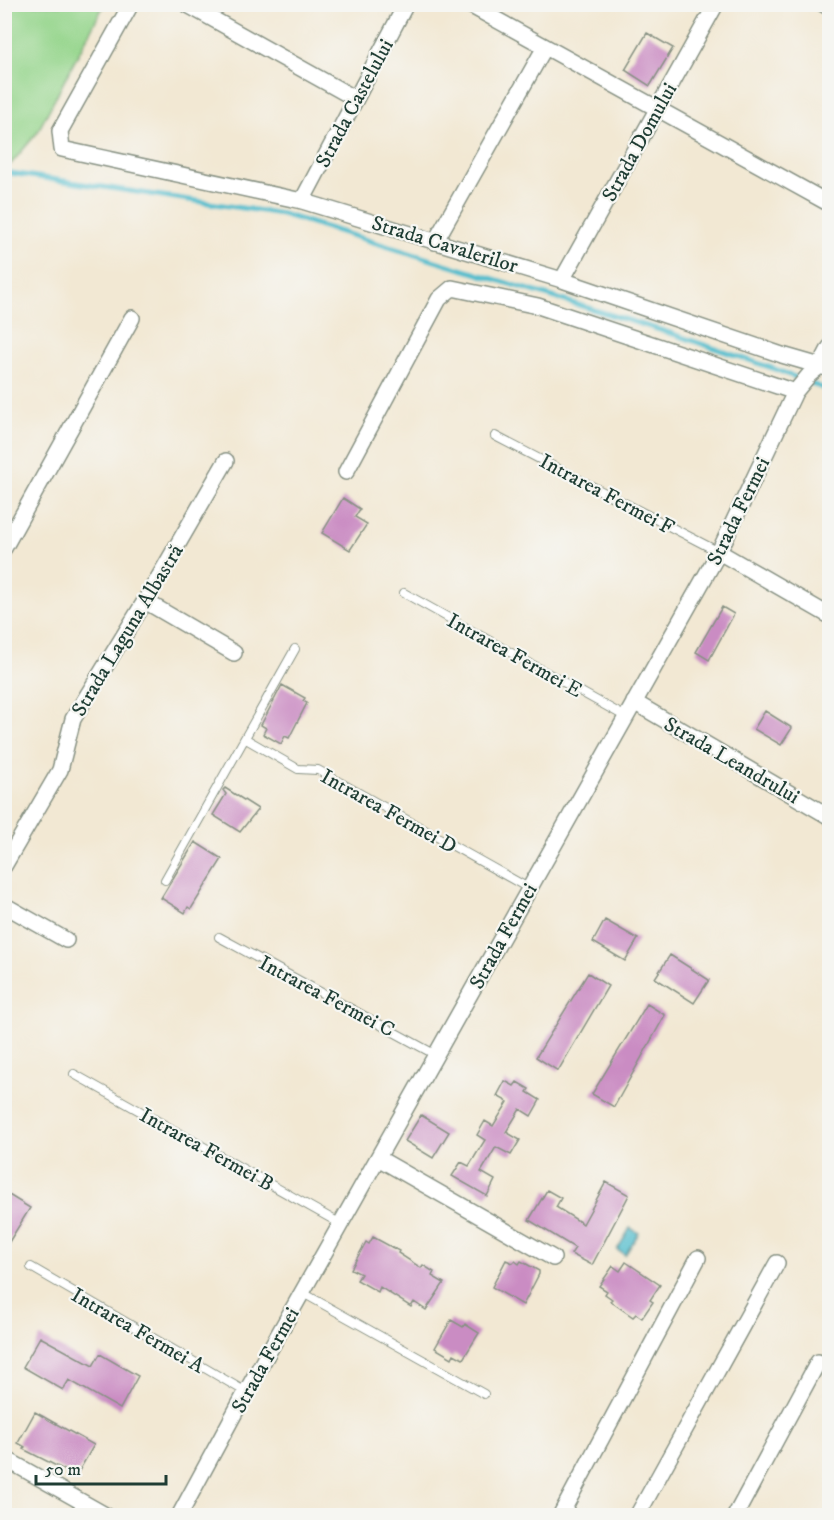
<svg xmlns="http://www.w3.org/2000/svg" width="834" height="1520" font-family="'IM FELL DW Pica',serif">
  <style>
    .green { fill: #95d58c; stroke: #5a8960; stroke-width: 1.5 }
    .water { fill: #52bdcd; stroke: #387d80; stroke-width: 1.5 }
    .lines { fill: none; stroke-linecap: round; stroke-linejoin: round }
    .stream { stroke: #52bdcd; stroke-width: 5 }
    .building { fill: #ca8cc3 }
    .service-casing { stroke: #889284; stroke-width: 10 }
    .minor-casing { stroke: #889284; stroke-width: 18 }
    .service { stroke: #fff; stroke-width: 8 }
    .minor { stroke: #fff; stroke-width: 15 }
    .labels { text-anchor: middle; stroke-width: 4.5; stroke-linejoin: round; paint-order: stroke }
    .street-label { font-size: 21px; fill: #1f3d34; stroke: #f6f6f2 }
  </style>
  <rect width="100%" height="100%" fill="#f6f6f2"/>
  <filter id="ink" filterUnits="userSpaceOnUse"><feTurbulence type="fractalNoise" baseFrequency=".0167" numOctaves="2"/><feDisplacementMap in="SourceGraphic" scale="12" xChannelSelector="R" yChannelSelector="G"/><feConvolveMatrix kernelMatrix="1 2 1 2 8 2 1 2 1" color-interpolation-filters="sRGB"/></filter>
  <filter id="wash" filterUnits="userSpaceOnUse"><feTurbulence type="fractalNoise" baseFrequency=".008" numOctaves="4" result="noise"/><feDisplacementMap in="SourceGraphic" scale="24" xChannelSelector="R" yChannelSelector="G"/><feGaussianBlur stdDeviation="1.35" result="paint"/><feColorMatrix in="noise" values="0 0 0 0 0 0 0 0 0 0 0 0 0 0 0 0 0 1.4 0 .05"/><feComposite in="paint" operator="in"/></filter>
  <g filter="url(#wash)">
    <rect width="100%" height="100%" fill="#f2e8d3"/>
    <path class="green" d="M4,5H104L37,133L11,164H4Z"/>
    <path class="water" d="M630,1228L639,1233L625,1255L617,1250Z"/>
    <g class="lines">
      <path class="stream" d="M4,172L282,214L673,334L772,368L830,391"/>
    </g>
    <g id="blocks">
      <path class="building" d="M647,33L673,48L650,86L625,70Z
        M343,498L360,509L355,517L367,524L350,550L322,533Z
        M722,607L734,614L709,660L696,652Z
        M282,685L305,698L303,701L307,703L289,738L285,736L281,744L263,734L266,728L261,725Z
        M765,711L792,728L781,745L754,729Z
        M225,788L258,809L240,832L213,815L226,794L223,790Z
        M195,842L222,859L191,909L188,907L185,913L161,898Z
        M605,920L638,939L625,961L593,942Z
        M670,955L709,980L694,1003L655,978Z
        M588,973L608,986L558,1071L536,1057Z
        M647,1004L665,1015L614,1107L592,1094Z
        M505,1081L514,1086L517,1082L529,1089L527,1092L540,1100L531,1116L520,1109L506,1132L520,1140L511,1155L496,1147L481,1172L495,1180L487,1196L452,1176L461,1162L469,1166L485,1140L477,1135L485,1121L493,1126L508,1102L497,1096Z
        M421,1115L449,1132L433,1158L405,1141Z
        M606,1182L629,1195L592,1265L571,1254L575,1248L529,1220L547,1190L561,1198L556,1207L583,1224Z
        M4,1192L30,1208L4,1250Z
        M373,1237L399,1251L398,1253L421,1268L423,1265L434,1272L432,1276L444,1283L426,1310L414,1302L411,1307L380,1287L378,1292L357,1280L361,1274L351,1269L366,1242L369,1244Z
        M506,1260L513,1263L515,1261L519,1264L521,1261L539,1271V1274L523,1305L492,1287Z
        M626,1262L660,1285L650,1300L653,1302L642,1318L636,1314L633,1317L610,1301L612,1299L605,1294L607,1291L599,1286L613,1266L620,1271Z
        M451,1320L463,1327L465,1324L479,1333L463,1359L454,1354L452,1358L435,1348Z
        M40,1337L93,1366L100,1354L138,1376L120,1409L69,1380L63,1390L23,1367Z
        M35,1412L94,1445L76,1476L23,1449L25,1447L18,1443Z"/>
    </g>
  </g>
  <g filter="url(#ink)">
    <use href="#blocks" fill-opacity="0" stroke="#889284" stroke-width="1.5"/>
    <g class="lines">
      <g class="service-casing">
        <path id="service" d="M495,436L719,552
          M404,593L626,717
          M246,739L298,769L318,770L530,889
          M165,880L295,649
          M219,937L436,1055
          M74,1074L341,1224
          M31,1267L246,1392
          M303,1293L484,1394"/>
      </g>
      <g class="minor-casing">
        <path id="minor" d="M131,4L60,131L62,149L302,201L562,280L782,355L820,366L830,347
          M186,4L356,99
          M468,4L830,204
          M823,4L830,8
          M302,201L406,4
          M435,242L545,47
          M562,280L716,4
          M346,472L439,299L452,288L538,306L795,392
          M4,548L132,318
          M719,552L830,616
          M145,601L234,653
          M634,702L830,817
          M4,866L60,770L73,719L145,601L226,461
          M4,905L66,940
          M378,1158L553,1258
          M4,1458L107,1516
          M179,1516L246,1392L719,552L795,392L809,375L820,366L830,369
          M560,1516L698,1258
          M637,1516L777,1263
          M735,1516L818,1362"/>
      </g>
      <use href="#service" class="service"/>
      <use href="#minor" class="minor"/>
    </g>
  </g>
  <g class="labels">
    <g class="street-label">
      <text transform="translate(354 103) rotate(-62)" y="7">Strada Castelului</text>
      <text transform="translate(639 142) rotate(-61)" y="7">Strada Domului</text>
      <text transform="translate(445 244) rotate(17)" y="7">Strada Cavalerilor</text>
      <text transform="translate(607 494) rotate(28)" y="7">Intrarea Fermei F</text>
      <text transform="translate(738 511) rotate(-64)" y="7">Strada Fermei</text>
      <text transform="translate(127 630) rotate(-59)" y="7">Strada Laguna Albastră</text>
      <text transform="translate(515 655) rotate(29)" y="7">Intrarea Fermei E</text>
      <text transform="translate(732 760) rotate(30)" y="7">Strada Leandrului</text>
      <text transform="translate(389 811) rotate(29)" y="7">Intrarea Fermei D</text>
      <text transform="translate(503 936) rotate(-61)" y="7">Strada Fermei</text>
      <text transform="translate(327 996) rotate(28)" y="7">Intrarea Fermei C</text>
      <text transform="translate(207 1149) rotate(29)" y="7">Intrarea Fermei B</text>
      <text transform="translate(138 1330) rotate(30)" y="7">Intrarea Fermei A</text>
      <text transform="translate(265 1360) rotate(-61)" y="7">Strada Fermei</text>
    </g>
  </g>
  <rect width="834" height="1520" fill="none" stroke="#f6f6f2" stroke-width="24"/>
  <path d="M36 1475v9h130v-9" fill="none" stroke="#1f3d34" stroke-width="3"/>
  <text x="45" y="1475" font-size="18" fill="#1f3d34" stroke="#f6f6f2" stroke-width="4.5" paint-order="stroke">50 m</text>
</svg>
